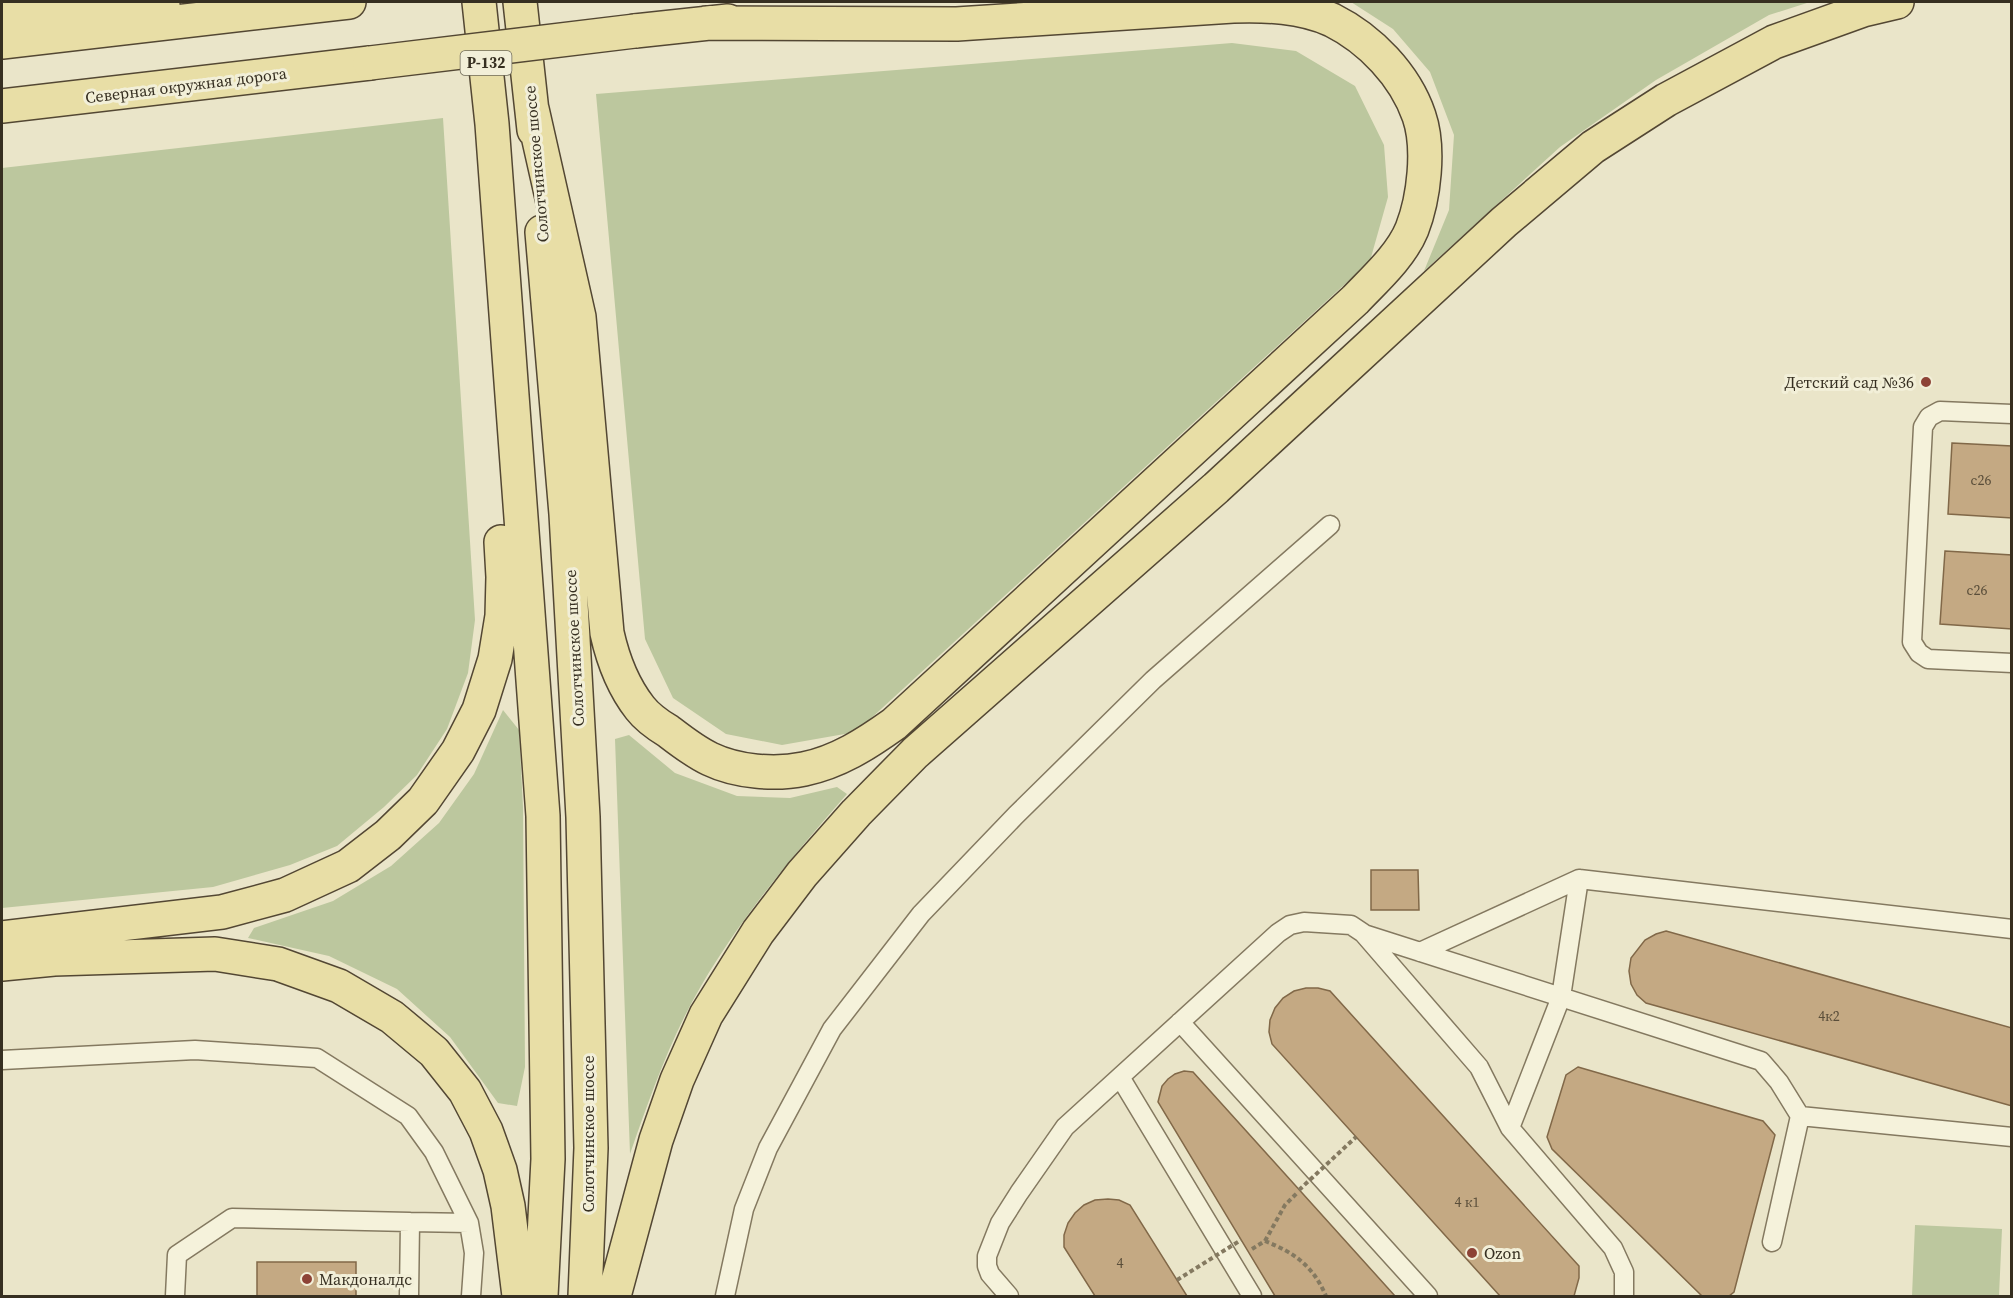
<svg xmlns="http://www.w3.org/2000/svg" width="2013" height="1298" font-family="'Source Serif 4',serif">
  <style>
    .green { fill: #bcc79e }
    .building { fill: #c4a983; stroke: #816848; stroke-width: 1.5 }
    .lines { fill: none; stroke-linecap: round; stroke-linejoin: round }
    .lane-casing { stroke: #847960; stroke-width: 21 }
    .primary-casing { stroke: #534733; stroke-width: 36 }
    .path { stroke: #847960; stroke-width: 4; stroke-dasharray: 4.5 3; stroke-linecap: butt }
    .lane { stroke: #f5f2db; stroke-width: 18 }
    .primary { stroke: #e8dea6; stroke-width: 33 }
    .primary-bridge-casing { stroke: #534733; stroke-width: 36; stroke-linecap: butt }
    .path-bridge { stroke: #847960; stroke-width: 4; stroke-dasharray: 4.5 3; stroke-linecap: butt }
    .primary-bridge { stroke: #e8dea6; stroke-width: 33 }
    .poi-dot { fill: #8d4336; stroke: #f2efd8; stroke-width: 2 }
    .labels { text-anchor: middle; stroke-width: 6; stroke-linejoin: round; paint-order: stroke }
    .number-label { font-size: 14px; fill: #5a4e3a }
    .shield { fill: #f2efd8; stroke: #6e6958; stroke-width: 1.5 }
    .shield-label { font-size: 15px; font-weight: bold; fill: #362f21 }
    .street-label { font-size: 16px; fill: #362f21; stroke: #f2efd8 }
    .poi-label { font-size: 16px; fill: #362f21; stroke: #f2efd8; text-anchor: start }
  </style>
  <rect width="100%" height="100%" fill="#eae5c9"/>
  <path class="green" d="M1351,2H1810L1769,15L1656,80L1560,147L1424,271L1449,210L1454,135L1430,72L1393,29Z
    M1232,43L1296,51L1355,86L1384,145L1388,197L1370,261L856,732L782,745L726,734L673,698L645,639L596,94Z
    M443,118L475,620L468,673L447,729L417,775L384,807L337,846L290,865L213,887L2,908V168Z
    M503,710L519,730L523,807L525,1067L517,1106L498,1103L450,1037L397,989L329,956L248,938L254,928L333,901L391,866L439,823L474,774Z
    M629,735L675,773L737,796L790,798L837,787L847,794C794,854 742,916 701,986C670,1039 650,1097 630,1154L615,739Z
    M1915,1225L2002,1229L1999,1296H1912Z"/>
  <path class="building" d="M1952,443L2012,446V518L1948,514Z
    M1945,551L2012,555V629L1940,624Z
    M1371,870H1418L1419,910H1371Z
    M1666,931L2012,1028V1106L1646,1003L1637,995L1631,984L1629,971L1631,958L1645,940L1656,934Z
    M1306,988H1318L1330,991L1579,1266V1278L1574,1296H1500L1272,1044L1269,1032L1270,1020L1275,1008L1283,998L1294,991Z
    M1578,1067L1763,1121L1775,1135L1734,1292L1729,1296H1702L1552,1149L1547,1137L1566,1075Z
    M1184,1071L1193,1072L1395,1296H1275L1158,1102L1162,1086L1168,1079L1175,1074Z
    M1108,1199L1119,1200L1130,1205L1187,1296H1095L1064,1247V1235L1068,1223L1075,1213L1084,1205L1095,1200Z
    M257,1262H356V1296H257Z"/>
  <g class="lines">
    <g class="lane-casing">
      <path id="lane" d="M2012,414L1940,411L1929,417L1923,427L1912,642L1919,653L1928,659L2012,663
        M1364,934L1761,1061L1779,1082L1800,1116L1772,1242
        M1420,952L1579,879L2012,929
        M1180,1022L1428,1296
        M2,1060L195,1050L317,1058L408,1116L434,1152L469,1223L474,1253L471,1296
        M1120,1077L1252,1296
        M1800,1116L2012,1137
        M1510,1128L1561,997L1579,879
        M175,1296L177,1255L232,1218L410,1222
        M409,1296L410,1222L469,1223
        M725,1296L744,1209L768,1148L832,1029L921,914L1016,815L1153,680L1330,525
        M1009,1296L990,1274L987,1266V1256L1000,1223L1019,1193L1065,1127L1278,933L1290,925L1304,922L1351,925L1363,933L1479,1067L1510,1128L1613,1248L1624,1272V1296"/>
    </g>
    <g class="primary-casing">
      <path id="primary" d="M479,2L492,124L543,816L548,1159L541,1296
        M520,2L534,130
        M2,11L48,6L163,5
        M635,31L728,21
        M2,42L349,2
        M2,106L370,63
        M532,109L579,317L607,633C613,660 622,685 640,708C647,717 658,725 668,731C681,741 695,752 710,759C737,772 775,775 804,769C838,762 866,744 894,724L1355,300C1375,279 1401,256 1412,229C1424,198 1430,148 1419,116C1405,75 1370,39 1332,20C1301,6 1266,5 1233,6L957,24L706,23
        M542,232L566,514L583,817L591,1148L585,1296
        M2,938L222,912L285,895L348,866L388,835L423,801L458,751L479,710L495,659L502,616L503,577L501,542
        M2,964L54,959L215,954L278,964L339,986L392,1017L434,1052L465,1091L486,1131L500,1170L508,1206L519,1296
        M614,1296L656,1140L677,1080L706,1015L758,932L802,874L856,813L915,753L1216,488L1504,222L1593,147L1666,100L1774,42L1863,10L1897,2"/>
    </g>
    <path class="path" d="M1265,1241L1285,1205L1298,1192
      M1252,1249L1265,1241C1295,1253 1313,1266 1326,1296"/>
    <use href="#lane" class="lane"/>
    <use href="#primary" class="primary"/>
    <g class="primary-bridge-casing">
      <path id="primary-bridge" d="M370,63L635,31"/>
    </g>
    <path class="path-bridge" d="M1299,1190L1356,1137
      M1177,1280L1241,1240"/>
    <use href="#primary-bridge" class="primary-bridge"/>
  </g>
  <g class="poi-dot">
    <circle cx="1926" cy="382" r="6"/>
    <circle cx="1472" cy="1253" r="6"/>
    <circle cx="307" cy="1279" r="6"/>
  </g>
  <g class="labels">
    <g class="number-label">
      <text x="1981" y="485">с26</text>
      <text x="1977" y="595">с26</text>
      <text x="1829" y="1021">4к2</text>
      <text x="1467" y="1207">4 к1</text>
      <text x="1120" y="1268">4</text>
    </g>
    <rect class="shield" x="460.5" y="51" width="51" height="24" rx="4.5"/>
    <g class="shield-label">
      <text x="486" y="68">Р-132</text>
    </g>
    <g class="street-label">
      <text transform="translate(186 85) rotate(-7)" y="6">Северная окружная дорога</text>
      <text transform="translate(536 164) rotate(-95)" y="6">Солотчинское шоссе</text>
      <text transform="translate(574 648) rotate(-93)" y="6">Солотчинское шоссе</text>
      <text transform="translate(588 1134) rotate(-90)" y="6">Солотчинское шоссе</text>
    </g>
    <g class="poi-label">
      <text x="1914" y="388" text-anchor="end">Детский сад №36</text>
      <text x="1484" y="1259">Ozon</text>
      <text x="319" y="1285">Макдоналдс</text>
    </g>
  </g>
  <rect width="2013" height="1298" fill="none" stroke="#362f21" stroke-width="6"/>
</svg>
